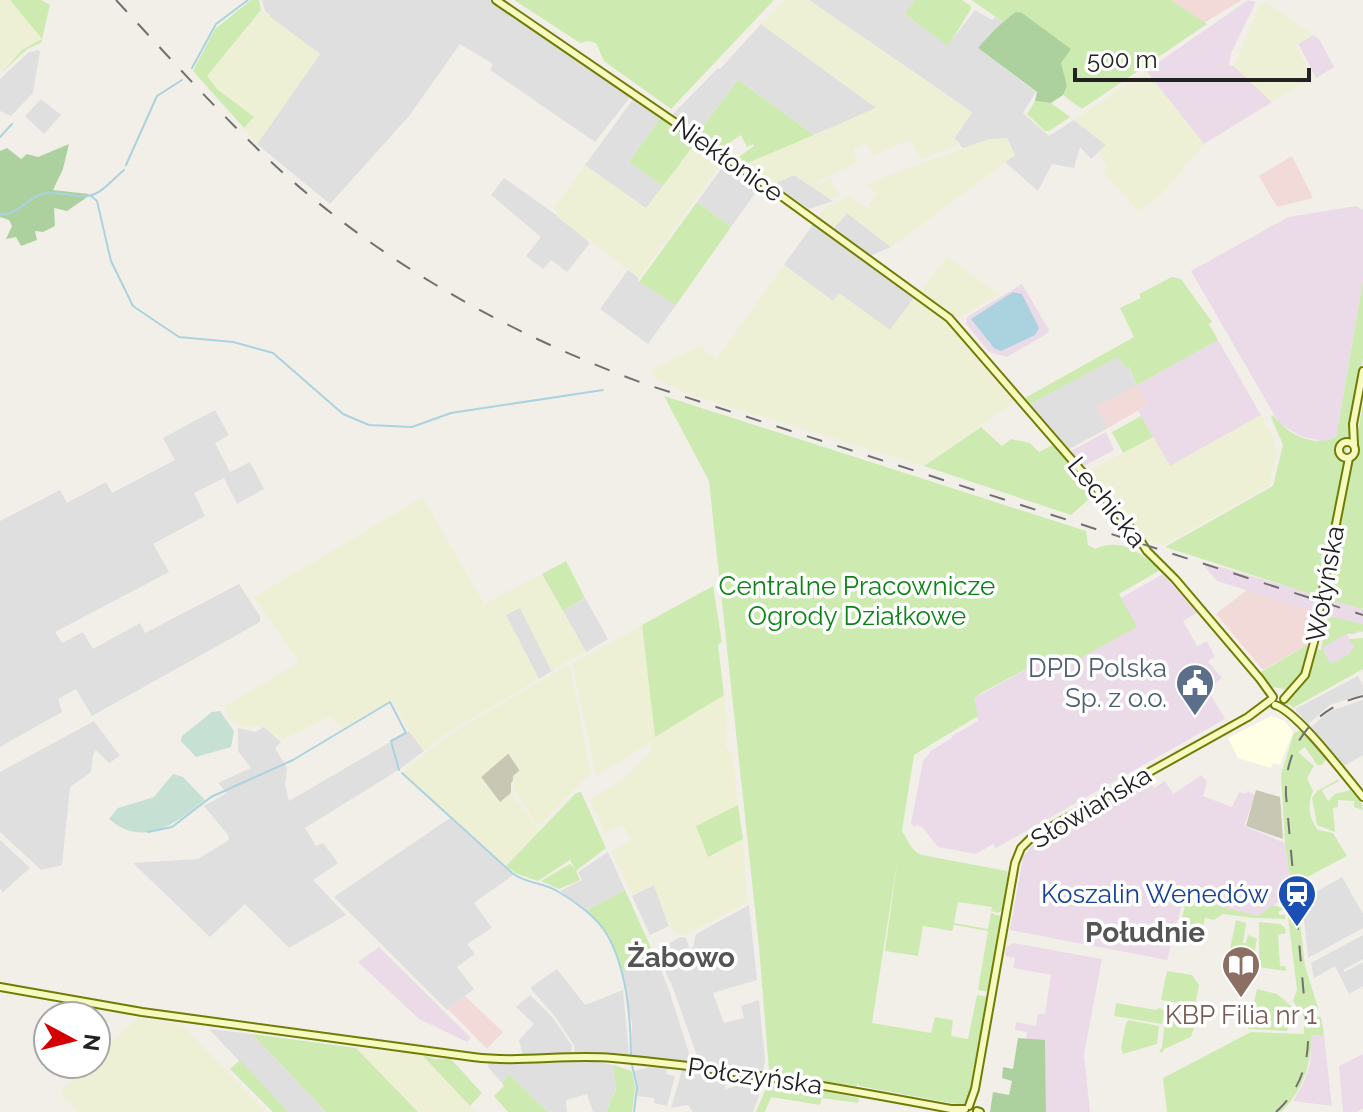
<svg xmlns="http://www.w3.org/2000/svg" width="1363" height="1112" font-family="Raleway,sans-serif">
  <style>
    .residential { fill: #e0dfdf }
    .commercial { fill: #f2dad9 }
    .industrial { fill: #ebdbe8 }
    .education { fill: #ffffe5 }
    .construction { fill: #c7c7b4 }
    .farmland { fill: #eef0d5 }
    .grass { fill: #cdebb0 }
    .forest { fill: #add19e }
    .wetland { fill: #c6e0d4 }
    .water { fill: #aad3df }
    .lines { fill: none; stroke-linecap: round; stroke-linejoin: round }
    .stream { stroke: #aad3df; stroke-width: 2 }
    .secondary-casing { stroke: #707d05; stroke-width: 10 }
    .secondary { stroke: #f7fabf; stroke-width: 6 }
    .rail { stroke: #707070; stroke-width: 2; stroke-dasharray: 16 16; stroke-linecap: butt }
    .secondary-bridge-casing { stroke: #707d05; stroke-width: 10; stroke-linecap: butt }
    .secondary-bridge { stroke: #f7fabf; stroke-width: 6 }
    .labels { text-anchor: middle; stroke-width: 7; stroke-linejoin: round; paint-order: stroke }
    .street-label { font-size: 26px; fill: #222; stroke: #fff }
    .park-label { font-size: 26px; fill: #0c8416; stroke: #fff }
    .service-label { font-size: 26px; fill: #4e5e75; stroke: #fff; text-anchor: end }
    .transit-label { font-size: 26px; fill: #164399; stroke: #fff; text-anchor: end }
    .education-label { font-size: 26px; fill: #785e54; stroke: #fff }
    .neighbourhood-label { font-size: 28px; font-weight: bold; fill: #555; stroke: #fff }
  </style>
  <rect width="100%" height="100%" fill="#f2efe9"/>
  <path class="residential" d="M262,0H490L631,96L595,142L490,70L493,64L460,44L409,116L330,204L257,144L320,54L269,17L270,15L265,11Z
    M809,0H915L906,15L948,45L975,10L992,20L995,17L1005,23L978,48L1036,92L1023,113L1049,136L1074,120L1106,145L1091,159L1080,147L1074,168L1052,164L1038,191L1005,162L1015,154L989,139L964,149L954,139L972,112Z
    M761,24L877,108L814,135L738,80L698,133L672,115L718,68L720,69Z
    M37,50L40,51L33,93L11,116L0,111V79L28,53Z
    M634,98L661,117L629,162L663,186L646,209L585,165Z
    M41,99L61,115L44,134L25,116Z
    M727,161L761,185L731,227L697,202Z
    M794,175L833,201L809,209L773,184Z
    M504,178L555,214L590,243L567,272L551,260L543,269L526,256L541,237L491,195Z
    M847,213L891,247L865,258L917,297L890,330L839,294L833,301L784,265L819,216L834,228Z
    M628,270L639,278L638,281L676,305L648,344L600,309Z
    M1118,356L1126,367L1128,366L1137,385L1097,407L1108,428L1069,449L1030,404Z
    M215,410L229,435L215,443L230,472L250,462L264,489L237,504L224,478L194,493L205,516L153,544L169,572L55,632L62,643L83,632L93,649L140,623L145,633L239,584L260,616V622L92,716L76,689L58,699L62,712L0,747V521L60,490L67,503L106,482L112,493L175,460L163,438Z
    M584,596L608,639L586,652L563,611L582,600Z
    M520,607L553,670L539,679L505,615Z
    M1358,676L1363,686V694L1330,705L1308,724L1295,709Z
    M1363,700V755L1344,766L1311,727L1330,711Z
    M94,721L120,756L109,763L96,750L93,755L91,772L70,787L62,865L41,870L0,832V772Z
    M264,727L281,742L275,748L287,768L285,785L289,801L409,731L424,751L400,769L305,828L316,846L323,843L338,863L313,880L346,915L289,948L245,904L210,937L133,863L198,859L229,840L228,835L204,806L227,793L218,783L251,768L238,751V728L255,732Z
    M450,818L513,875L474,903L492,928L467,944L475,954L457,967L474,989L447,1010L334,897Z
    M0,840L30,868L3,892L0,889Z
    M608,852L625,890L586,911L560,891L582,880L578,872Z
    M1342,877L1363,914V928L1308,958L1302,900Z
    M654,885L669,926L650,935L632,896Z
    M749,905L757,980L713,993L724,1023L744,1018L741,1006L759,1000L765,1060L763,1072L700,1064L673,988L656,951L680,937L686,938L690,950L693,947L696,934Z
    M1363,935V959L1343,970L1345,972L1363,962V986L1349,994L1335,966L1314,978L1311,963Z
    M657,961L669,990L692,1063L632,1056V1023L622,971Z
    M557,969L585,1005L623,990L629,1056L575,1054L574,1045L554,1015L531,989V987Z
    M530,995L553,1018L572,1046L571,1054L523,1056L519,1040L534,1024L516,1007Z
    M209,1029L252,1034L326,1112H288Z
    M591,1061L613,1065L616,1088L606,1112H593L587,1094L566,1100L567,1112H548L509,1074L502,1083L488,1067L489,1063Z
    M650,1067L667,1069L666,1074L675,1076L667,1106L654,1103V1098L637,1096L634,1071Z
    M682,1070L726,1076L725,1090L741,1083L762,1087L753,1112H693L688,1105L671,1108Z"/>
  <path class="commercial" d="M1171,0H1242L1204,23Z
    M1292,156L1313,198L1277,207L1259,176Z
    M1137,385L1148,405L1108,428L1096,407Z
    M1247,590L1315,612L1307,645L1263,670L1217,615V613Z
    M465,996L503,1032L487,1049L448,1009Z"/>
  <path class="industrial" d="M1248,0L1256,2L1231,53L1229,65L1234,66L1272,102L1204,144L1146,71Z
    M1313,35L1319,39L1334,67L1316,78L1298,43Z
    M1356,206L1363,210V280L1336,437L1325,442L1300,436L1279,423L1191,271L1288,217Z
    M1022,284L1049,330L1048,333L1007,357L989,352L966,324L967,317Z
    M1218,340L1261,415L1170,466L1138,411L1148,405L1137,385Z
    M1106,432L1114,450L1084,466L1071,451Z
    M1207,563L1363,609V632L1347,634L1354,647L1349,654L1331,664L1321,648L1328,616L1217,581L1205,567Z
    M1163,574L1197,613L1183,621L1197,646L1207,641L1215,657L1208,661L1222,678L1208,690L1225,719L996,848L993,844L976,854L938,847L923,828L917,825L914,827L911,823L923,761L932,750L952,738V736L978,721L974,698L1038,663L1046,677L1136,627L1121,598Z
    M1202,775L1207,782L1203,796L1232,807L1239,792L1246,794L1247,791L1255,795L1244,826L1285,843L1291,885L1289,895L1258,916L1184,897L1167,960L1010,930L1023,857L1033,844L1139,783L1143,789L1151,784L1154,788L1165,781L1173,794Z
    M1013,943L1102,959L1084,1054L1090,1112H1046L1045,1041L1026,1039L1027,1032L1015,1030L1016,1022L1036,1026L1038,1014H1045L1051,975L1013,968L1015,958L1005,956L1006,948Z
    M379,947L471,1038L467,1042L419,1019L358,962Z
    M1312,1034L1324,1035L1332,1106L1293,1101L1303,1084L1310,1064Z
    M1363,1054V1108L1357,1112H1343L1339,1066Z"/>
  <path class="education" d="M1271,716L1285,721L1293,732L1280,765L1273,763L1271,768L1238,758L1228,738Z"/>
  <path class="construction" d="M508,753L520,771L511,783V793L500,803L481,777Z
    M1256,790L1280,797L1283,839L1246,826Z"/>
  <path class="farmland" d="M0,0H10L42,40L22,50L0,71Z
    M784,0H809L972,113L954,138L961,144L921,159L910,140L872,156L866,143L853,149L858,162L817,181L818,184L831,179L839,196L831,199L794,175L773,184L747,167L750,163L876,108L761,24Z
    M1263,2L1269,4L1313,35L1296,46L1309,70L1304,83L1272,102L1234,66L1256,12Z
    M261,10L320,54L257,144L244,128L253,117L217,89L207,76Z
    M1146,71L1204,144L1159,197L1138,211L1102,171L1107,167L1099,151L1106,145L1074,120Z
    M1007,138L1015,155L891,247L847,213L834,228L819,216L823,209L850,196L869,210L871,208L868,206L877,194L866,186L886,176L989,139Z
    M697,141L724,160L639,278L557,217L555,207L585,165L646,208Z
    M947,257L999,294L957,319L920,291Z
    M784,265L833,301L839,293L890,330L913,299L916,298L949,322L1015,401L924,466L691,395L656,379L650,370L700,346L716,359Z
    M1261,415L1274,440L1277,451L1269,486L1164,545L1145,539L1133,523V517L1130,522L1088,471L1153,437L1170,466Z
    M423,497L484,604L542,574L586,652L551,670L520,608L506,615L539,679L449,732L424,751L409,731L392,700L342,729L331,716L283,740L263,726L242,727L229,718L224,707L299,662L254,597Z
    M642,625L655,736L724,695L727,719L726,747L733,755L738,805L696,826L708,857L743,839L748,902L686,935H678L669,926L654,885L632,895L612,851L631,840L623,824L605,833L590,799L621,781L650,751V743L596,776L572,663Z
    M569,664L591,773L541,824L537,825L513,788V776L520,770L509,753L481,777L500,802L511,793L540,831L506,866L402,772L450,734Z
    M138,1018L182,1025L267,1112H78L60,1092L88,1064H96V1057Z
    M356,1048L422,1055L476,1112H418Z"/>
  <path class="grass" d="M10,0H41L50,5L41,43L27,49L0,74L22,50L42,39Z
    M251,0H259L261,10L207,76L217,89L254,117L244,128L193,71L215,29Z
    M514,0H774L671,109L604,61L596,43L588,41L580,43Z
    M915,0H962L971,6V9L948,46L905,14Z
    M971,0H1171L1207,24L1082,109L1063,95L1067,86L1060,63L1070,49L1056,40L1005,23Z
    M738,80L814,135L750,162L747,167L736,159L754,146L753,144L747,147L741,135L722,148L698,133Z
    M1035,101L1051,103L1070,117L1049,131H1045L1027,114Z
    M661,117L697,141L663,186L629,162Z
    M697,202L731,227L676,305L639,282Z
    M1172,277L1181,279L1212,322L1209,324L1218,340L1137,385L1129,367L1126,368L1118,357L1030,404L1025,398L1134,337L1120,308L1141,298L1139,294Z
    M1363,281V358L1320,597L1165,547L1273,486L1283,445L1271,417L1273,415C1287,434 1313,448 1336,437Z
    M664,396L1086,531L1088,545L1095,549C1122,537 1141,553 1160,570L1119,594L1137,627L1046,677L1038,663L981,693L974,698L978,716L914,755L902,831C909,841 909,849 922,855L1007,871C1010,881 1006,898 1004,909L998,913L991,911L992,907L958,902L954,923L988,929L991,913L1002,917L990,992L978,990L988,931L954,925L952,931L923,926L918,956L885,951L898,856L872,1023L931,1033L935,1017L953,1020L951,1036L968,1039L977,995L989,997L972,1097L962,1105L859,1086L858,1083L856,1086L772,1074L769,1070L759,947L709,481Z
    M1363,404V609L1327,599Z
    M1141,416L1153,437L1123,453L1112,432Z
    M981,427L1002,446L1011,439L1030,443L1039,452L1054,444L1094,495L1071,515L924,466Z
    M566,561L584,596L583,599L563,611L542,574Z
    M713,586L722,642L718,645L724,695L655,737L642,625Z
    M1328,616L1363,624V631H1356L1355,634H1346L1322,648L1331,664L1349,654L1354,647L1349,639L1363,638V669L1293,708L1289,704L1287,706L1288,697L1291,699L1309,676L1317,649L1321,650Z
    M1307,645H1312L1304,674L1288,690L1274,687L1273,689L1265,681L1261,672Z
    M1301,730L1326,759L1322,765H1317L1305,747L1298,752L1314,766L1307,778L1313,791C1307,805 1309,818 1318,830L1333,833L1347,856L1296,883L1297,896L1281,903L1278,902L1289,895L1291,885L1285,843L1281,774L1294,733Z
    M1339,779V781L1322,790L1328,801L1335,794L1350,790L1362,804L1363,810L1354,807V801L1338,800V807L1333,808L1335,832L1317,825L1312,798L1317,791Z
    M581,792L606,848L576,871L580,880L559,889L541,881L570,864L575,869L570,860L538,881L515,873L506,866L576,793Z
    M738,805L743,839L708,857L696,826Z
    M625,890L657,961L622,971L609,935L586,911Z
    M1184,897L1258,916L1273,905L1285,909L1279,911V915H1285V919L1254,918L1223,914L1214,920L1205,918L1203,927H1199V929L1180,925L1186,902L1183,900Z
    M1295,902L1298,905L1305,966L1318,1008L1311,1012L1297,1007L1293,1001L1297,990L1288,917L1289,906Z
    M1236,920L1246,923L1243,943H1246L1248,935L1257,939L1251,971L1226,968Z
    M1259,922L1280,924L1285,928L1286,933L1278,935L1280,966H1285L1286,971L1259,967Z
    M1167,971L1192,975L1199,985L1195,1006L1161,1000Z
    M1257,989L1277,994L1296,1010C1293,1016 1292,1026 1286,1031L1248,1029Z
    M1116,1003L1156,1010L1159,1008L1165,1011L1162,1024L1114,1016Z
    M1166,1011L1195,1014L1197,1018L1191,1037L1164,1049L1162,1053L1159,1050L1162,1048Z
    M1300,1012L1321,1017L1324,1035H1312C1310,1067 1304,1089 1281,1112H1167L1163,1078L1251,1032L1304,1034V1017Z
    M1129,1020L1159,1026L1157,1044L1123,1054L1121,1048L1126,1023Z
    M252,1034L356,1048L418,1112H326Z
    M422,1055L435,1059H451L482,1093L470,1106Z
    M240,1060L288,1112H273L230,1069Z
    M613,1065L632,1071L635,1088L632,1112H606L616,1089Z
    M509,1074L548,1112H508L494,1096L504,1086L502,1083Z
    M769,1081L859,1098L858,1103L822,1098L820,1105L771,1097L765,1112H756Z"/>
  <path class="forest" d="M1016,12L1022,13L1071,49L1061,63L1067,86L1063,95L1051,103L1035,101L1037,92L978,48C990,34 1002,22 1016,12Z
    M69,144L63,169L53,190L89,194L86,198L67,211L54,208L55,226L43,232L35,231L37,240L21,246L16,237L6,239L12,226L9,220L0,217V151L7,148L21,159L27,154L38,157Z
    M1018,1038L1045,1040L1046,1112H990L993,1092L1009,1095L1012,1081L1002,1078L1003,1067L1013,1069Z"/>
  <path class="wetland" d="M220,711L234,731L231,747L196,757L181,741L182,736L212,712Z
    M173,774L183,777L205,800C176,823 144,849 109,819L118,808L154,797Z"/>
  <path class="water" d="M1013,292L1022,294L1039,328L1035,335L1001,351L994,348L971,319Z"/>
  <g class="lines">
    <path class="stream" d="M192,68L216,24L248,0
      M0,137L12,124
      M126,165L157,96L182,80
      M91,196L97,201L111,261L133,306L179,337L233,342L273,353L343,414L369,425L412,427L451,413L603,390
      M0,214C16,216 25,201 39,195C56,188 79,201 95,194C106,189 114,178 124,170
      M402,773L512,873C526,884 542,882 557,891C575,901 598,918 608,936C627,971 631,1018 631,1057
      M148,832L172,827L211,797L293,760L390,702L406,733L391,741L399,770
      M632,1065L637,1087L634,1112"/>
    <g class="secondary-casing">
      <path id="secondary" d="M496,0L762,182L949,318L1136,534L1147,551L1175,579L1260,679L1273,697
        M1339 450a8 8 0 1 1 16 0a8 8 0 1 1-16 0Z
        M1354,444L1353,424L1363,371
        M1322,595L1349,458
        M1284,699L1305,675L1314,642
        M1275,705C1297,711 1346,777 1363,797
        M0,987L142,1012L473,1057C520,1063 566,1054 613,1058C727,1068 839,1088 951,1109H965
        M969,1106L975,1089L1015,863L1021,848L1031,838L1248,717L1272,699
        M977,1111L980,1112"/>
    </g>
    <use href="#secondary" class="secondary"/>
    <path class="rail" d="M116,0C170,58 223,118 281,171C388,267 513,336 648,385L1363,615
      M1276,1112C1297,1093 1307,1069 1308,1042L1286,795C1284,745 1315,707 1363,696"/>
    <g class="secondary-bridge-casing">
      <path id="secondary-bridge" d="M1314,642L1322,595"/>
    </g>
    <use href="#secondary-bridge" class="secondary-bridge"/>
  </g>
  <defs>
    <g id="civic-pin" transform="scale(2)"><path d="M0 17L-7.5 6A9.5 9.5 0 1 1 7.5 6Z" fill="#5c6f8a" stroke="#fff"/><path d="M-.6-6.5H3V-4.5H.6V-3L4-1V1h2V6H-6V1h2V-1L-.6-3ZM-1.2 2.5V6h2.4V2.5Z" fill="#fff"/></g>
    <g id="station-pin" transform="scale(2)"><path d="M0 17L-7.5 6A9.5 9.5 0 1 1 7.5 6Z" fill="#1a4fb4" stroke="#fff"/><path d="M-3-6H3Q5-6 5-4V2Q5 4 3 4L4.5 6H3L1.5 4h-3L-3 6H-4.5L-3 4Q-5 4-5 2V-4Q-5-6-3-6ZM-3.5-4v3h7v-3ZM-3.5 1v1.5H-2V1ZM2 1v1.5H3.5V1Z" fill="#fff"/></g>
    <g id="library-pin" transform="scale(2)"><path d="M0 17L-7.5 6A9.5 9.5 0 1 1 7.5 6Z" fill="#8d6e63" stroke="#fff"/><path d="M-6-4Q-3-5.5-.7-3.5V5Q-3 3-6 4ZM6-4Q3-5.5 .7-3.5V5Q3 3 6 4Z" fill="#fff"/></g>
  </defs>
  <g fill-rule="evenodd">
    <use href="#civic-pin" x="1195" y="683"/>
    <use href="#station-pin" x="1297" y="894"/>
    <use href="#library-pin" x="1241" y="965"/>
  </g>
  <g class="labels">
    <g class="street-label">
      <text transform="translate(728 159) rotate(35)" y="9">Niekłonice</text>
      <text transform="translate(1107 502) rotate(51)" y="9">Lechicka</text>
      <text transform="translate(1325 584) rotate(-80)" y="9">Wołyńska</text>
      <text transform="translate(1091 807) rotate(-31)" y="9">Słowiańska</text>
      <text transform="translate(755 1076) rotate(8)" y="9">Połczyńska</text>
    </g>
    <g class="park-label">
      <text x="857" y="595">Centralne Pracownicze<tspan x="857" dy="30">Ogrody Działkowe</tspan></text>
    </g>
    <g class="service-label">
      <text x="1167" y="677">DPD Polska<tspan x="1167" dy="30">Sp. z o.o.</tspan></text>
    </g>
    <g class="transit-label">
      <text x="1269" y="903">Koszalin Wenedów</text>
    </g>
    <g class="education-label">
      <text x="1241" y="1024">KBP Filia nr 1</text>
    </g>
    <g class="neighbourhood-label">
      <text x="1145" y="942">Południe</text>
      <text x="681" y="967">Żabowo</text>
    </g>
  </g>
  <g transform="translate(72 1040) rotate(97)"><circle r="38" fill="#ffffff" stroke="#a7a7a7" stroke-width="2"/>
  <path d="M0-6L14 30L0 20L-14 30Z" fill="#d40000"/>
  <text y="-12" font-size="22" font-weight="bold" text-anchor="middle" fill="#222222">N</text>
  </g>
  <path d="M1075 68v12h234v-12" fill="none" stroke="#222222" stroke-width="4"/>
  <text x="1087" y="68" font-size="24" fill="#222222" stroke="#ffffff" stroke-width="6" paint-order="stroke">500 m</text>
</svg>
